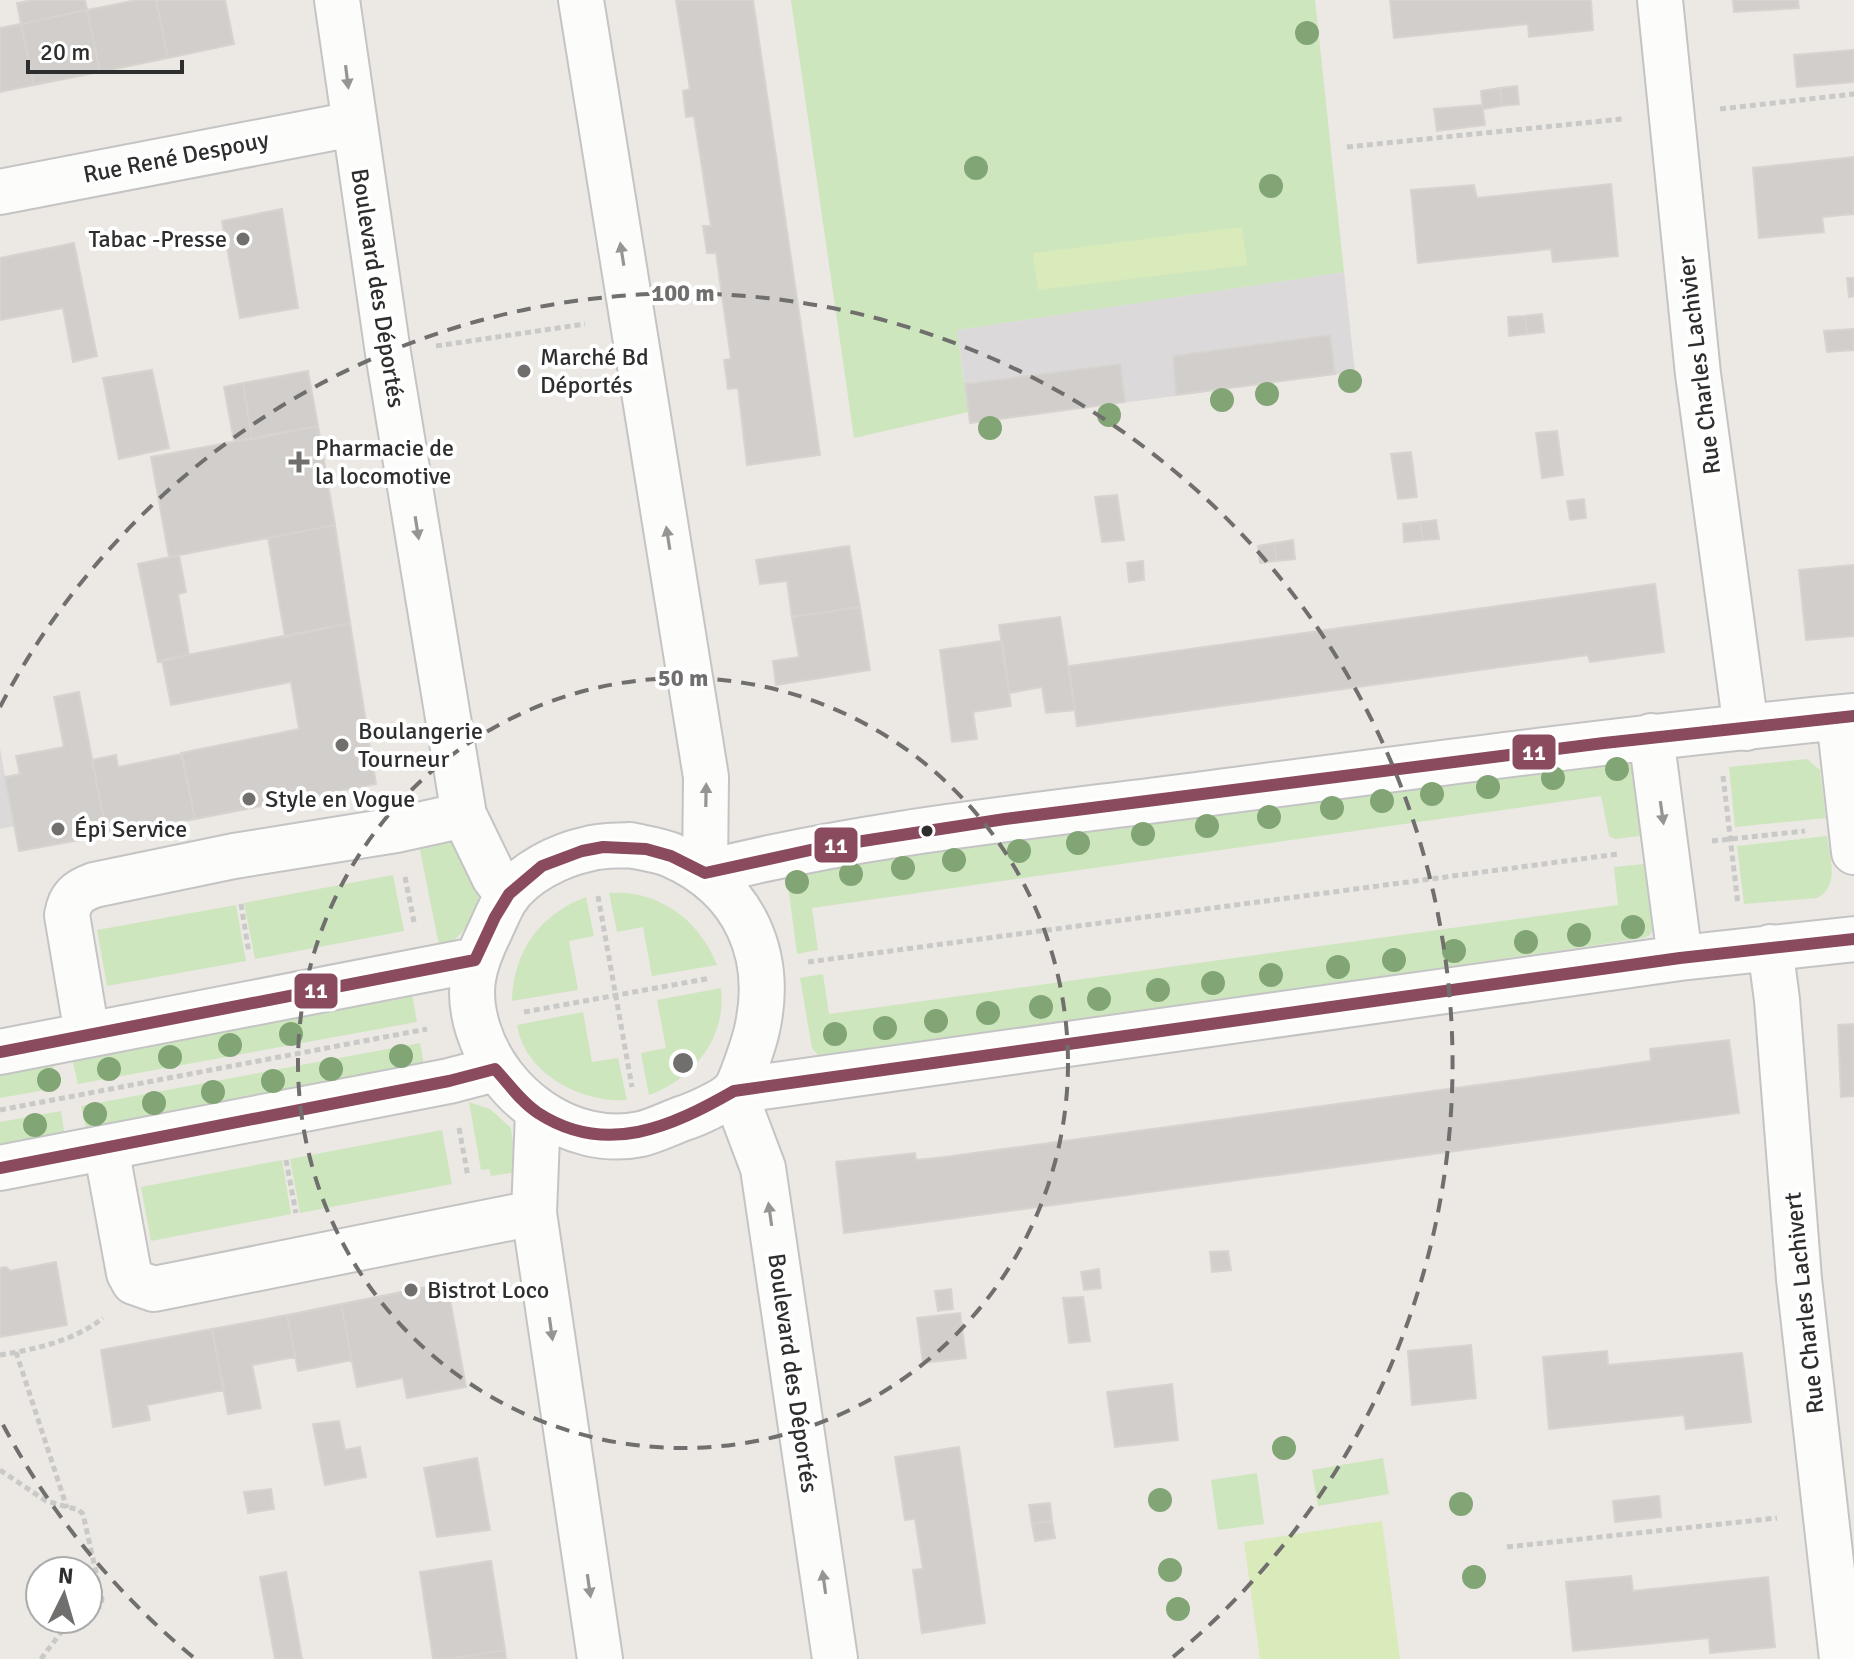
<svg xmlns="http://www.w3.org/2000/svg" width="1854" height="1659" font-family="Signika,sans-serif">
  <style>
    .industrial { fill: #dcd9db }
    .green { fill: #cee6be }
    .pitch { fill: #d9eabb }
    .building { fill: #d1cecb; stroke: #d7d4d0; stroke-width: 2 }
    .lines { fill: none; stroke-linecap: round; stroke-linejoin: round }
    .minor-casing { stroke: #c5c4c5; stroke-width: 48 }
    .path { stroke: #c9c9c8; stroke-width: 5; stroke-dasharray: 6 4; stroke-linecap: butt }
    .minor { stroke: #fcfcfb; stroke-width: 44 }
    .bus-1-casing { stroke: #fff; stroke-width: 18 }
    .bus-1 { stroke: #8b4b5f; stroke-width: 12 }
    .tree { fill: #82a575 }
    .oneway { fill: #959594 }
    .ring { fill: none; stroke: #706f6e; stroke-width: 4; stroke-dasharray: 14 10 }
    .poi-dot { fill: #706f6e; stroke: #fff; stroke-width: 3 }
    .bus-dot { fill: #2e2e2e; stroke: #fff; stroke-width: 3 }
    .labels { text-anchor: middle; stroke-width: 8; stroke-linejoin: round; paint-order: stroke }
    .street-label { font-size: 24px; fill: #2e2e2e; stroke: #fff }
    .poi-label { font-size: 24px; fill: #2e2e2e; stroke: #fff; text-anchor: start }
    .centre { fill: #706f6e; stroke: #fff; stroke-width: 4 }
    .ring-label { font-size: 24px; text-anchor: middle; font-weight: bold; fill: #706f6e; stroke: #fff; stroke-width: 8; stroke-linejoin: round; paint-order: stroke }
    .line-badge { stroke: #fff; stroke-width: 3 }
    .badge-label { font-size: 22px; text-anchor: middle; font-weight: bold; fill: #fff }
  </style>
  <rect width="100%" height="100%" fill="#ece8e4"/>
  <path class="industrial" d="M1344,272L1355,372L970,423L957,330Z
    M0,748L14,826L0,829Z"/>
  <path class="green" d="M791,0H1315L1344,272L957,330L968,412L854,438Z
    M1630,750L1641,836L1615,839L1609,836L1601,796L812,908L818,950L797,954L786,870Z
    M1807,759L1820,770L1826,818L1735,827L1729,767Z
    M459,836C465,849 474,863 477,877C485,908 465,935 440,951L418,840Z
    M1827,836C1830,857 1840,886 1817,898L1744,904L1737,846Z
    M1644,864L1653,929L1650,935L1644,938L821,1059L812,1048L800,978L823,974L829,1014L1618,905L1614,867Z
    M393,875L404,931L255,959L244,903Z
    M609,893C658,889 700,920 717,965L652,976L643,927L617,932Z
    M586,897L594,936L569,941L578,990L512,1001C513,952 540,914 586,897Z
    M236,905L246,961L107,986L97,930Z
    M721,988C727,1038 693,1079 649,1095L641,1053L666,1048L657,1000Z
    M412,994L417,1022L78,1084L72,1058Z
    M583,1012L592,1062L618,1058L627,1100C581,1103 525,1074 517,1025Z
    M420,1043L425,1071L87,1133L81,1106Z
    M52,1060L57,1088L0,1098V1070Z
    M469,1102L490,1109L511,1128L517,1172L491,1176L489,1169L481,1170Z
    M61,1111L65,1137L0,1149V1122Z
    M442,1130L452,1184L300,1213L290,1159Z
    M282,1160L291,1214L151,1241L141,1187Z
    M1383,1458L1389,1494L1318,1506L1312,1470Z
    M1257,1473L1264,1524L1218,1530L1211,1480Z"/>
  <path class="pitch" d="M1242,227L1247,265L1038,290L1033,253Z
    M1382,1521L1400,1659H1260L1244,1542Z"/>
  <path class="building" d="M34,0H85L87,10L21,24L17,3Z
    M137,0H156L168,58L100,72L87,10Z
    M156,0H225L234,44L168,58Z
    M676,0H753L820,455L747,465L738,388L728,389L724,360L731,359L716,253H707L703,226H711L694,116L686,117L683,91L690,89Z
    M1390,0H1591L1593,30L1529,37L1528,24L1394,38Z
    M1733,0H1798L1799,8L1734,12Z
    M87,10L100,72L34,85L21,24Z
    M21,24L34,85L0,92V28Z
    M1854,50V82L1797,87L1794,55Z
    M1517,86L1519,104L1502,106L1500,88Z
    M1500,88L1502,106L1483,109L1481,91Z
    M1482,105L1485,125L1437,131L1434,109Z
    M1854,157V214L1822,217L1824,232L1759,238L1753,168Z
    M1611,184L1618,256L1553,262L1551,249L1418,263L1411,190L1474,185L1477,198Z
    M282,209L298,308L240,318L222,221Z
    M74,243L97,356L73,362L63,308L0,320V258Z
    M1847,278H1854V296L1849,297Z
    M1542,314L1544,332L1527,334L1525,316Z
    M1525,316L1527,334L1509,336L1508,317Z
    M1854,329V350L1827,352L1824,331Z
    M1330,335L1335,374L1176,395L1173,356Z
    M1120,364L1125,402L970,423L965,384Z
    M152,370L169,448L119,459L103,378Z
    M308,371L318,426L252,439L243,383Z
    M243,383L252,439L234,441L224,387Z
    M318,426L335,525L169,557L151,457Z
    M1557,431L1563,475L1542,478L1536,433Z
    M1411,452L1417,497L1398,499L1391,454Z
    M1117,495L1124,540L1102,542L1095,497Z
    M1584,499L1586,518L1570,520L1567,501Z
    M1436,520L1439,539L1423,540L1420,522Z
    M1420,522L1423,540L1404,542L1403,524Z
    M335,525L350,623L285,637L268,538Z
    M1293,540L1295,559L1277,561L1274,543Z
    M1274,543L1277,561L1260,563L1258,546Z
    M849,546L860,607L792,617L787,581L760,584L756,560Z
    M179,555L186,592L178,594L189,655L158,662L138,564Z
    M1143,561L1144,580L1129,582L1127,563Z
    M1854,565V636L1806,640L1799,570Z
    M1655,584L1664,652L1590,662L1588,655L1077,726L1069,666Z
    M860,607L870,670L776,685L773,661L799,657L792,617Z
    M1060,617L1075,710L1046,713L1042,687L1009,693L999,625Z
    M350,623L376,784L195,819L181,753L299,729L291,682L171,705L162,660Z
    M1002,641L1011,706L973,712L977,739L952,742L940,650Z
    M79,692L107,835L19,851L5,777L20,774L16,756L64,747L54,697Z
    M182,754L195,819L107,835L92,760L116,755L118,767Z
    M1854,1024V1096L1841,1097L1838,1025Z
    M1729,1040L1739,1113L844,1233L836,1162L915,1153L916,1160L945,1157L1588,1070L1651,1061L1650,1049Z
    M1228,1251L1231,1270L1212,1272L1210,1252Z
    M56,1262L67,1325L0,1337V1268L6,1267L10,1271Z
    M1099,1269L1101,1288L1084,1290L1081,1272Z
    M447,1283L466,1387L407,1398L403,1378L357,1387L341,1304Z
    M951,1289L953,1309L938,1311L935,1291Z
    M1083,1297L1090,1341L1069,1343L1063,1298Z
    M341,1304L352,1360L298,1371L287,1315Z
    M960,1313L966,1358L923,1363L917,1318Z
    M287,1315L295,1357L252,1365L261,1408L228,1414L212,1329Z
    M212,1329L224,1390L147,1405L150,1420L113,1427L101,1350Z
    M1471,1345L1476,1398L1412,1405L1408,1351Z
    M1607,1351L1608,1365L1742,1353L1751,1422L1686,1429L1684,1415L1549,1429L1543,1357Z
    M1172,1384L1178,1440L1115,1447L1107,1392Z
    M339,1421L345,1450L360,1447L366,1477L325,1485L313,1424Z
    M959,1447L985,1623L922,1633L913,1570L923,1569L915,1519L905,1520L895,1457Z
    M477,1458L490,1530L437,1537L424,1468Z
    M271,1489L274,1509L248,1513L244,1492Z
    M1659,1496L1661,1517L1615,1522L1613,1501Z
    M1050,1503L1052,1521L1032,1524L1029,1505Z
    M1052,1521L1055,1538L1035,1541L1032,1524Z
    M491,1561L505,1650L450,1659H433L420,1572Z
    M286,1572L302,1659H275L260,1577Z
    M1631,1576L1633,1591L1768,1577L1775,1647L1710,1653L1709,1638L1573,1651L1566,1582Z
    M505,1650L506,1659H450Z"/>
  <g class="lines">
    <g class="minor-casing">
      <path id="minor" d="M337,0L388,353L464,815L494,877L508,896
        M581,0L706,777L705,873
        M1660,0L1698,374L1746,728
        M0,192L353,124
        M1839,718L1854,852
        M1651,736L1680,958
        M630,845C643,848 659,850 671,855C746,888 775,957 756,1034C753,1045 741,1083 734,1091C726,1101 694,1115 681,1119C668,1124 654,1131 641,1134C570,1149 498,1095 478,1029C466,991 473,965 490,931C495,920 500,908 506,898C523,873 559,855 588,849C601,845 616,846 630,845Z
        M705,873C862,833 1026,817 1188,796C1410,767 1631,737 1854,716
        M1770,947L1777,1000L1799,1279L1842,1659
        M87,1034L67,915C70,897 78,891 94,885L234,856L396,830L464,815
        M0,1052L475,960
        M734,1091L1680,958L1854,939
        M734,1091L763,1168L835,1659
        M538,1112L534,1213L600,1659
        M106,1148L129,1273L134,1282L154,1289L534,1213
        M0,1168L449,1081L495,1069"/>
    </g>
    <path class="path" d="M1720,109L1854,94
      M1347,147L1622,119
      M436,346L585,324
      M1723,776L1738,905
      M1712,841L1805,831
      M405,877L414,922
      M598,896L632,1087
      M241,904L249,953
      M808,962L1618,854
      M524,1012L711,978
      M0,1110L427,1029
      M459,1128L468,1177
      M286,1160L296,1213
      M16,1352L67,1508
      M0,1355C36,1349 74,1341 103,1318
      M0,1470L46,1501L79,1510L83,1514L102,1599L101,1606L88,1613
      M1507,1547L1777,1518
      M41,1659L65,1627L75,1619"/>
    <use href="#minor" class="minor"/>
    <g class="bus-1-casing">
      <path id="bus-1" d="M0,1052L475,960L495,917L509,894L542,866L582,851L603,847L646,849L671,856L705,873L824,847L1005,819L1604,743L1854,716
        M0,1168L449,1081L495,1069C509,1084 521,1102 538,1113C606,1157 671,1127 734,1091L1680,958L1854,939"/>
    </g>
    <use href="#bus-1" class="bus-1"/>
  </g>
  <g class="tree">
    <circle cx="1307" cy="33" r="12"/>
    <circle cx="976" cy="168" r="12"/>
    <circle cx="1271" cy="186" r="12"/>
    <circle cx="1350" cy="381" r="12"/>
    <circle cx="1267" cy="394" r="12"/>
    <circle cx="1222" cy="400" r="12"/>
    <circle cx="1109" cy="415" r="12"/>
    <circle cx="990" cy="428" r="12"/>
    <circle cx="1617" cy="769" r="12"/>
    <circle cx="1553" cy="778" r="12"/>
    <circle cx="1488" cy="787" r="12"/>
    <circle cx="1432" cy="794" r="12"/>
    <circle cx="1382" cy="801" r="12"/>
    <circle cx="1332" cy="808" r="12"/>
    <circle cx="1269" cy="817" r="12"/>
    <circle cx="1207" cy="826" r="12"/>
    <circle cx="1143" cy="834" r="12"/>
    <circle cx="1078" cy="843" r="12"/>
    <circle cx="1019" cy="851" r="12"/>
    <circle cx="954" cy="860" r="12"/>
    <circle cx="903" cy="868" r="12"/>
    <circle cx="851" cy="874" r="12"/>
    <circle cx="797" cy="882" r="12"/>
    <circle cx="1633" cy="927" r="12"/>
    <circle cx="1579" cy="935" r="12"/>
    <circle cx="1526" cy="942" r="12"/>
    <circle cx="1454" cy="951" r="12"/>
    <circle cx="1394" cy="960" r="12"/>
    <circle cx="1338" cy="967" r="12"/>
    <circle cx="1271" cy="975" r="12"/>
    <circle cx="1213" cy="983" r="12"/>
    <circle cx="1158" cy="990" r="12"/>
    <circle cx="1099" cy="999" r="12"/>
    <circle cx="1041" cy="1007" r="12"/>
    <circle cx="988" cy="1013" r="12"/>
    <circle cx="936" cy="1021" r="12"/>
    <circle cx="885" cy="1028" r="12"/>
    <circle cx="291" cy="1034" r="12"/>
    <circle cx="835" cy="1034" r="12"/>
    <circle cx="230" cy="1045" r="12"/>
    <circle cx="401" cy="1056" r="12"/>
    <circle cx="170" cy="1057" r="12"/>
    <circle cx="109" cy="1069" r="12"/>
    <circle cx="331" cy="1069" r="12"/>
    <circle cx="49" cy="1080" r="12"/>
    <circle cx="273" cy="1081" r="12"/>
    <circle cx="213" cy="1092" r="12"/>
    <circle cx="154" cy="1103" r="12"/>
    <circle cx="95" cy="1114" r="12"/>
    <circle cx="35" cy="1125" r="12"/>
    <circle cx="1284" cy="1448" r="12"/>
    <circle cx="1160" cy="1500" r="12"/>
    <circle cx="1461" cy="1504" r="12"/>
    <circle cx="1170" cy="1570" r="12"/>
    <circle cx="1474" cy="1577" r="12"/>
    <circle cx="1178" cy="1609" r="12"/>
  </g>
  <defs><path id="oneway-solid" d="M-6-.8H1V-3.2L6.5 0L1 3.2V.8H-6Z" transform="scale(2)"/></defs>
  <g class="oneway">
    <use href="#oneway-solid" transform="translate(347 77) rotate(83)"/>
    <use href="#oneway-solid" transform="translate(622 254) rotate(-99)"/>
    <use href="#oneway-solid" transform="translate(417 528) rotate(81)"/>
    <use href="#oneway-solid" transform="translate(668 538) rotate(-99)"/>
    <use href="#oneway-solid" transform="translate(706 795) rotate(-89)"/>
    <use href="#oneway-solid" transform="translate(1662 813) rotate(82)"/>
    <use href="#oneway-solid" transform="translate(770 1214) rotate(-98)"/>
    <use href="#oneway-solid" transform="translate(551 1329) rotate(82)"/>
    <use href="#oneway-solid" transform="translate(824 1582) rotate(-98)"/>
    <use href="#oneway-solid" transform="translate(589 1586) rotate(82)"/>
  </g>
  <g class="ring">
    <circle cx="683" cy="1063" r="385"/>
    <path d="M193 1657A770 770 0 0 1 0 1419M0 707A770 770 0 1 1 1173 1657"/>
  </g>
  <g class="poi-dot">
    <circle cx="243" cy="239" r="8"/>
    <circle cx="524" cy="371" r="8"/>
    <path d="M295 450h8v8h8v8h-8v8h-8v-8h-8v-8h8z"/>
    <circle cx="342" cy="745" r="8"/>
    <circle cx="249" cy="799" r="8"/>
    <circle cx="58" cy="829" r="8"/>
    <circle cx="411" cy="1290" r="8"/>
  </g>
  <circle class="bus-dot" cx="927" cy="831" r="7"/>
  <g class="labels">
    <g class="street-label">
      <text transform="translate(176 157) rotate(-11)" y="8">Rue René Despouy</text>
      <text transform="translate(378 288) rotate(81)" y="8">Boulevard des Déportés</text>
      <text transform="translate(1699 365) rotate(-97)" y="8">Rue Charles Lachivier</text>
      <text transform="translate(1804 1303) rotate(-96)" y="8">Rue Charles Lachivert</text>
      <text transform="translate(793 1373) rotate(82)" y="8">Boulevard des Déportés</text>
    </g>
    <g class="poi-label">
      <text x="227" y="247" text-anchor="end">Tabac -Presse</text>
      <text x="540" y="365">Marché Bd<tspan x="540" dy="28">Déportés</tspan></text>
      <text x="315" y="456">Pharmacie de<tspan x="315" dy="28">la locomotive</tspan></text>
      <text x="358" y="739">Boulangerie<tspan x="358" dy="28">Tourneur</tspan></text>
      <text x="265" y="807">Style en Vogue</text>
      <text x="74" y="837">Épi Service</text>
      <text x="427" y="1298">Bistrot Loco</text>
    </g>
  </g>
  <circle cx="683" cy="1063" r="12" class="centre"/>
  <g class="ring-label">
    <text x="683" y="301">100 m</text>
    <text x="683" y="686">50 m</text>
  </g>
  <g class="line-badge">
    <rect x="1511" y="733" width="46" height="38" rx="8" fill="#8b4b5f"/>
    <rect x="813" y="826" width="46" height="38" rx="8" fill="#8b4b5f"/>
    <rect x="293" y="972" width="46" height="38" rx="8" fill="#8b4b5f"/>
  </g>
  <g class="badge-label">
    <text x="1534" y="760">11</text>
    <text x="836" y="853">11</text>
    <text x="316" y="998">11</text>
  </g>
  <g transform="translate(64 1595) rotate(5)"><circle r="38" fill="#ffffff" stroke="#ababab" stroke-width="2"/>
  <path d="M0-6L14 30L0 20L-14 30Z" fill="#706f6e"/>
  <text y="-12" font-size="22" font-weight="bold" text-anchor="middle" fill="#2e2e2e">N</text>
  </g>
  <path d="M28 60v12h154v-12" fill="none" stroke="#2e2e2e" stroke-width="4"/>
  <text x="40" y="60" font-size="24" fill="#2e2e2e" stroke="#ffffff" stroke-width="6" paint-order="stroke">20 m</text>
</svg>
